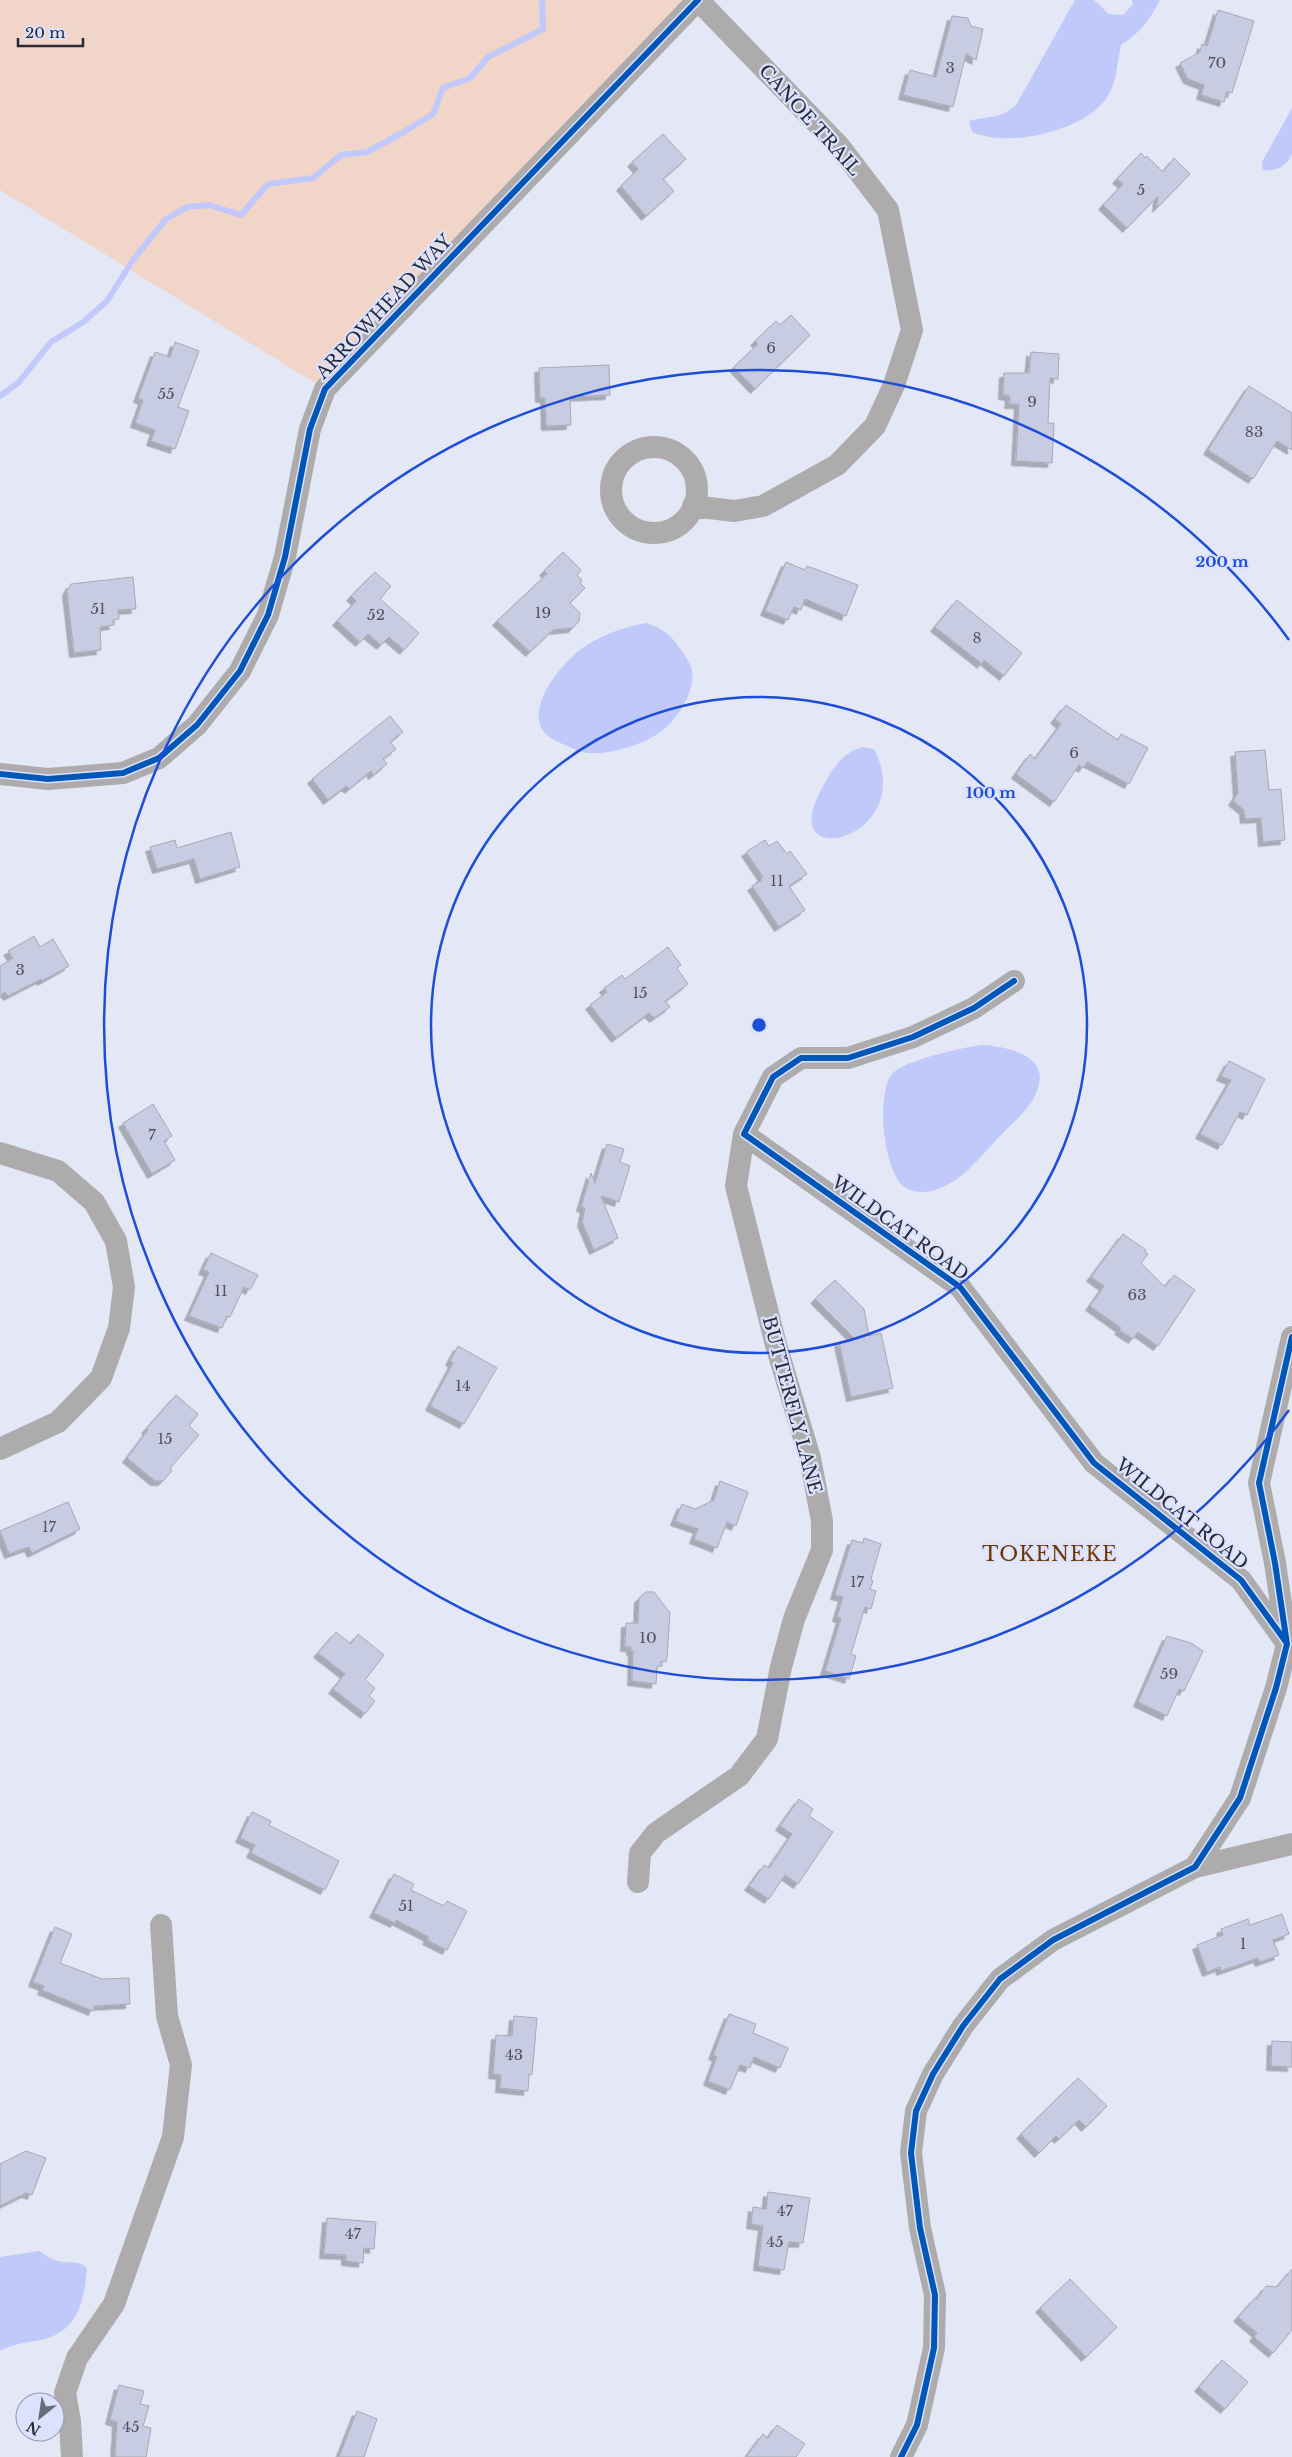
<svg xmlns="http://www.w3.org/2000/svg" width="1292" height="2457" font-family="'Libre Baskerville',serif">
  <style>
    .green { fill: #f1d5c8 }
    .water { fill: #c0c9fa }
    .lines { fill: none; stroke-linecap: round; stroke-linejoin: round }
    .stream { stroke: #c0c9fa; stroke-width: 6 }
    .building { fill: #c8cce2; stroke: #a6a8b5; filter: url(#shadow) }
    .minor { stroke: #adabab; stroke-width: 22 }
    .cycleway-casing { stroke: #dce2fe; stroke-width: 9 }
    .cycleway { stroke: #0057b8; stroke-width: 6 }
    .ring { fill: none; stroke: #1d4ed8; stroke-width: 2.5 }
    .labels { text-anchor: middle; stroke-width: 4.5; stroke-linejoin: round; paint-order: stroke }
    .number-label { font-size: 15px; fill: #4f5262 }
    .street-label { font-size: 18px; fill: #272a37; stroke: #dce2fe }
    .quarter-label { font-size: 20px; letter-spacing: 1px; fill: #703800; stroke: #dce2fe }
    .centre { fill: #1d4ed8; stroke: #dce2fe; stroke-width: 2.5 }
    .ring-label { font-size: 15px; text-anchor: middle; font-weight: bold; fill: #1d4ed8; stroke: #dce2fe; stroke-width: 4.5; stroke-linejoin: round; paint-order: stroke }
  </style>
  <defs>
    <filter id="shadow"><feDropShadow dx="-4.5" dy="4.5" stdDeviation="0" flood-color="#0004"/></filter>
  </defs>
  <rect width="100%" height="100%" fill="#e4e7f6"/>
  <path class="green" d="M0,0H698L325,389L0,190Z"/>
  <path class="water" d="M1075,0H1094L1109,14L1123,15L1133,4L1132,0H1160C1150,20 1140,33 1121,45C1117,63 1117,84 1106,99C1082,132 1007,148 972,132L969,121C987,116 1001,119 1016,105Z
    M1292,108V154C1287,166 1276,172 1263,170L1262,162Z
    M647,623C665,630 670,634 681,650C685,656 691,664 692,670C695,692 679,717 663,730C645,745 596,761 574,749C566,745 550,740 544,732C524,707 565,658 587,645C605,634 626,626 647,623Z
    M862,747L874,749C920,838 774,876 821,790C831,771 840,754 862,747Z
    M981,1045C1002,1046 1046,1053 1039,1084C1035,1105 1015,1121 1001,1135C979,1157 963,1183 931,1191C922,1193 910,1192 903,1186C883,1169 876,1094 892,1074C904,1060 962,1048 981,1045Z
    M39,2251C45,2255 51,2259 57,2261C69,2264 78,2259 87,2268C84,2302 78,2332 41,2340C24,2343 15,2343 0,2351V2257Z"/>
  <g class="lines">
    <path class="stream" d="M0,396L19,382L51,342L82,323L107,301L133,260L166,219L187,207L209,205L241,215L268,184L313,178L341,155L367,152L402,133L433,114L443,88L470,78L488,57L543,29L542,0"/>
  </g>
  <path class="building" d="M1218,10L1254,21L1232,93L1227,91L1224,102L1201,95L1204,85L1188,79L1180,63L1200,52L1202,44L1207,46Z
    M952,16L968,18L971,26L983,29L976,60L966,54L953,107L903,95L910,70L936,77Z
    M663,134L686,159L663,179L674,191L646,216L621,186L638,169L632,162Z
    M1141,153L1145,158L1147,156L1163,172L1174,158L1190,174L1157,208L1158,196L1127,228L1103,205L1123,184L1117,179Z
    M791,315L810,335L755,389L734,367L758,344L755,341L776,321L780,325Z
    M175,342L199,351L178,407L189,411L175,449L151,441L155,430L135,423L143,400L138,398L155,352L170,357Z
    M1031,352L1059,354L1058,379L1050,378L1048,423H1054L1052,463L1016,461L1019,404H1009L1010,396L1003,395L1004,373H1029Z
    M609,365L610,395L570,397L571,425L546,426L545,398H540L539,368Z
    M1249,386L1292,413V450L1277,441L1253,479L1208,450Z
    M563,552L581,570L577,575L582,580L580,583L585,588L570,603L580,613L579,621L573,628L553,630L530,652L497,621L547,574L544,571Z
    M786,562L805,570L807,566L858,585L846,616L805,599L801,610L794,607L788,620L765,611Z
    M375,572L391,586L380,599L419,633L404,650L389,637L381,645L368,634L360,642L337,621L356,601L351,596Z
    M133,577L136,609L118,610L119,619L113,620L114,625L100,627L101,650L74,653L67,591L71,584Z
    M957,600L1022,653L1004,676L984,660L982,664L935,627Z
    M1066,705L1118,740L1121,734L1148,748L1129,784L1087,762L1083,768L1079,765L1054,802L1016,774L1030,754L1035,759L1061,724L1055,719Z
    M390,716L403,732L390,742L396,749L383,759L387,764L373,775L371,771L349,789L346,786L328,800L312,779Z
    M1265,750L1269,790L1281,789L1285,840L1263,842L1261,818L1245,819L1244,810L1233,801L1238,793L1235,752Z
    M231,832L240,867L200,879L194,859L157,869L150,847L175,840L177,848Z
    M765,840L769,846L777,841L787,854L790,851L807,874L789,886L805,910L779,927L752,886L762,880L760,878L763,877L746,852Z
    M34,936L40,947L53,939L69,966L42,981L41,979L8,996L5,992L0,996V966L13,958L8,951Z
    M668,947L681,965L677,968L688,984L665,1001L670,1007L654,1018L649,1013L616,1038L590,1005L607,992L604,988L622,975L625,979Z
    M1229,1061L1265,1079L1247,1115L1240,1112L1222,1145L1200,1134L1231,1080L1221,1076Z
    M153,1104L171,1134L172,1136L164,1141L175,1160L152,1174L123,1123Z
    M607,1144L624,1149L620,1162L630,1166L619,1202L601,1196L618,1238L594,1250L582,1222L585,1208L581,1207L591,1173L595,1183Z
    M1123,1234L1146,1250L1145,1252L1148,1254L1141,1263L1165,1287L1174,1275L1195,1290L1158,1346L1138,1332L1133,1339L1119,1330L1121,1328L1090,1306L1104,1286L1091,1277Z
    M211,1253L258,1275L250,1290L244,1287L230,1317L227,1316L222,1328L189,1316L209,1272L203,1270Z
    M835,1280L864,1309L869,1336L881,1333L893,1388L851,1397L839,1342L855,1339L815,1299Z
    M458,1346L497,1368L464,1424L430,1406L453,1363L450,1361Z
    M176,1395L198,1414L189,1426L199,1435L171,1467V1472L163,1481H155L127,1458L148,1430L146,1429Z
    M720,1481L748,1492L736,1526L727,1522L717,1548L694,1539L698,1529L675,1521L682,1504L695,1509L714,1500Z
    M68,1502L80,1529L32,1553L29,1547L9,1554L0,1531Z
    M864,1538L881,1544L872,1575L871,1580L873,1581L870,1589L876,1591L871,1609L865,1607L851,1654L856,1656L849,1679L825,1671L841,1618L837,1617L843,1597L835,1595L837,1588L852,1540L863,1543Z
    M646,1592H654L670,1613L667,1657L666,1662L661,1661V1666H657L656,1684L632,1681L633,1651H631V1647H625L626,1623H638L639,1598Z
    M336,1632L351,1644L358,1634L384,1655L365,1680L375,1688L369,1696L375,1701L365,1714L333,1689L345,1674L318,1653Z
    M1167,1636L1191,1643L1203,1651L1184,1691L1179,1689L1167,1716L1138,1702Z
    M799,1799L813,1809L809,1816L833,1832L798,1884L785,1875L769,1899L749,1886L764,1865L769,1868L792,1834L780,1826Z
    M252,1812L271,1821L269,1825L339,1861L325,1890L251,1853L255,1845L240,1838Z
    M394,1874L414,1884L411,1890L444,1906L447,1901L467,1911L447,1950L427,1940L429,1937L396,1920L395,1923L374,1913Z
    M1282,1914L1289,1934L1273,1940L1279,1955L1260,1962L1258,1958L1221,1971L1220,1967L1207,1972L1197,1945L1223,1935L1221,1929L1248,1919L1250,1925Z
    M55,1927L72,1934L60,1963L102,1979L129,1978L130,2004L95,2006L93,2011L42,1990L44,1986L33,1982Z
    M729,2014L756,2024L753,2033L788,2048L780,2068L754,2057L750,2068L740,2065L730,2090L708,2081L717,2057L713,2055Z
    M514,2016L537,2018L532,2075L529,2074L528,2091L500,2088L501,2075L493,2074L496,2035L512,2036Z
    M1272,2041L1292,2042V2067L1271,2066Z
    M1078,2078L1107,2106L1086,2127L1079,2120L1059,2139L1056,2136L1039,2153L1021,2134Z
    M26,2151L46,2158L32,2195L26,2193L0,2206V2164Z
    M768,2192L810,2198L803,2243L789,2242L784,2270L758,2266L763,2226L751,2224L753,2207L766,2209Z
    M327,2218L376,2222L374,2249L364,2248L363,2263L346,2261V2255L324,2254Z
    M1292,2269V2330L1273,2353L1254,2337L1257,2333L1238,2317L1255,2298L1257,2299L1266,2286L1277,2287Z
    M1070,2279L1117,2327L1086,2357L1040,2308Z
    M1222,2360L1248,2382L1225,2409L1199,2387Z
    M119,2385L144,2391L140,2404L149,2406L143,2426L151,2428L146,2457H115L117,2422L110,2420Z
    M357,2411L377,2419L364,2457H339Z
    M777,2425L805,2444L796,2457H746L763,2434L768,2438Z"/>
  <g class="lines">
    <path class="minor" d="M611 490a43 43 0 1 1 86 0a43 43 0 1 1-86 0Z
      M693,506L734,511L763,506L837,465L875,426L894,385L912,330L888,210L839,146L698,0
      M0,774L48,779L123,773L159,758L197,725L240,671L268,615L285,557L310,429L325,389L698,0
      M1014,981L974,1008L913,1037L848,1058H801L773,1077L744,1134L960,1287L1094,1463L1241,1580L1285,1641
      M0,1153L58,1171L94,1202L116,1241L124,1287L119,1328L101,1378L58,1422L0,1449
      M1195,1867L1292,1844
      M638,1882L640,1853L656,1833L739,1776L767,1739L781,1667L794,1619L822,1550V1521L810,1458L776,1345L736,1186L744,1134
      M72,2457L70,2421L65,2393L77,2358L114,2304L173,2137L181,2065L167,2016L161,1925
      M901,2457L917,2425L934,2348L935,2295L920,2228L911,2153L916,2111L933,2074L963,2026L1000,1979L1053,1940L1195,1867L1240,1798L1276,1688L1287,1644L1275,1563L1259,1483L1292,1337"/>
    <g class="cycleway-casing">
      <path id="cycleway" d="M0,774L48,779L123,773L159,758L197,725L240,671L268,615L285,557L310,429L325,389L698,0
        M1014,981L974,1008L913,1037L848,1058H801L773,1077L744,1134L960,1287L1094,1463L1241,1580L1286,1642
        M901,2457L917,2425L934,2348L935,2295L920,2228L911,2153L916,2111L933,2074L963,2026L1000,1979L1053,1940L1195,1867L1240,1798L1276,1688L1287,1644L1275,1563L1259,1483L1292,1337"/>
    </g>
    <use href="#cycleway" class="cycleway"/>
  </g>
  <g class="ring">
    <circle cx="759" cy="1025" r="328"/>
    <path d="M1289 1410A655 655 0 1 1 1289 640"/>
  </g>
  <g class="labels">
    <g class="number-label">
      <text x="1217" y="68">70</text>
      <text x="950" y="73">3</text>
      <text x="1141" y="195">5</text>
      <text x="771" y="353">6</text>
      <text x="166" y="399">55</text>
      <text x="1032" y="407">9</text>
      <text x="1254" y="437">83</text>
      <text x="98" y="614">51</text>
      <text x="543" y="618">19</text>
      <text x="376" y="620">52</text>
      <text x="977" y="643">8</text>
      <text x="1074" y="758">6</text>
      <text x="777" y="886">11</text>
      <text x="20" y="975">3</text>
      <text x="640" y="998">15</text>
      <text x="152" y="1140">7</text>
      <text x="221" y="1296">11</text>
      <text x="1137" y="1300">63</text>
      <text x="463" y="1391">14</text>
      <text x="165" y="1444">15</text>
      <text x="49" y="1532">17</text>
      <text x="857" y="1587">17</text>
      <text x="648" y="1643">10</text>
      <text x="1169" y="1679">59</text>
      <text x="406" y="1911">51</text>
      <text x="1243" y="1949">1</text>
      <text x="514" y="2060">43</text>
      <text x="785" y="2216">47</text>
      <text x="353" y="2239">47</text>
      <text x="775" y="2247">45</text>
      <text x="131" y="2432">45</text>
    </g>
    <g class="street-label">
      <text transform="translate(810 120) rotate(48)" y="6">CANOE TRAIL</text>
      <text transform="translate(384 307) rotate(-47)" y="6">ARROWHEAD WAY</text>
      <text transform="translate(900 1228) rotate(36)" y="6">WILDCAT ROAD</text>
      <text transform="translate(792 1405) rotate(75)" y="6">BUTTERFLY LANE</text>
      <text transform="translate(1182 1514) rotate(39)" y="6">WILDCAT ROAD</text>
    </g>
    <g class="quarter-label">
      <text x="1050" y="1561">TOKENEKE</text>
    </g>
  </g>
  <circle cx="759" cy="1025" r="8" class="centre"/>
  <g class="ring-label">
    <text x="1222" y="567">200 m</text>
    <text x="991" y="798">100 m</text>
  </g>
  <g transform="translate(40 2417) rotate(210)"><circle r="24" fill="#dce2fe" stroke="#9498ae"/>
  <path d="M0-4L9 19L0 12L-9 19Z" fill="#696c7a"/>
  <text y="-8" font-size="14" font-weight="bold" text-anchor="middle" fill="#272a37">N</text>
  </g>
  <path d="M18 38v8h65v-8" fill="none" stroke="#272a37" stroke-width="2.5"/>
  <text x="25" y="38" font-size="15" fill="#272a37" stroke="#dce2fe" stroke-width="4" paint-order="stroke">20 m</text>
</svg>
